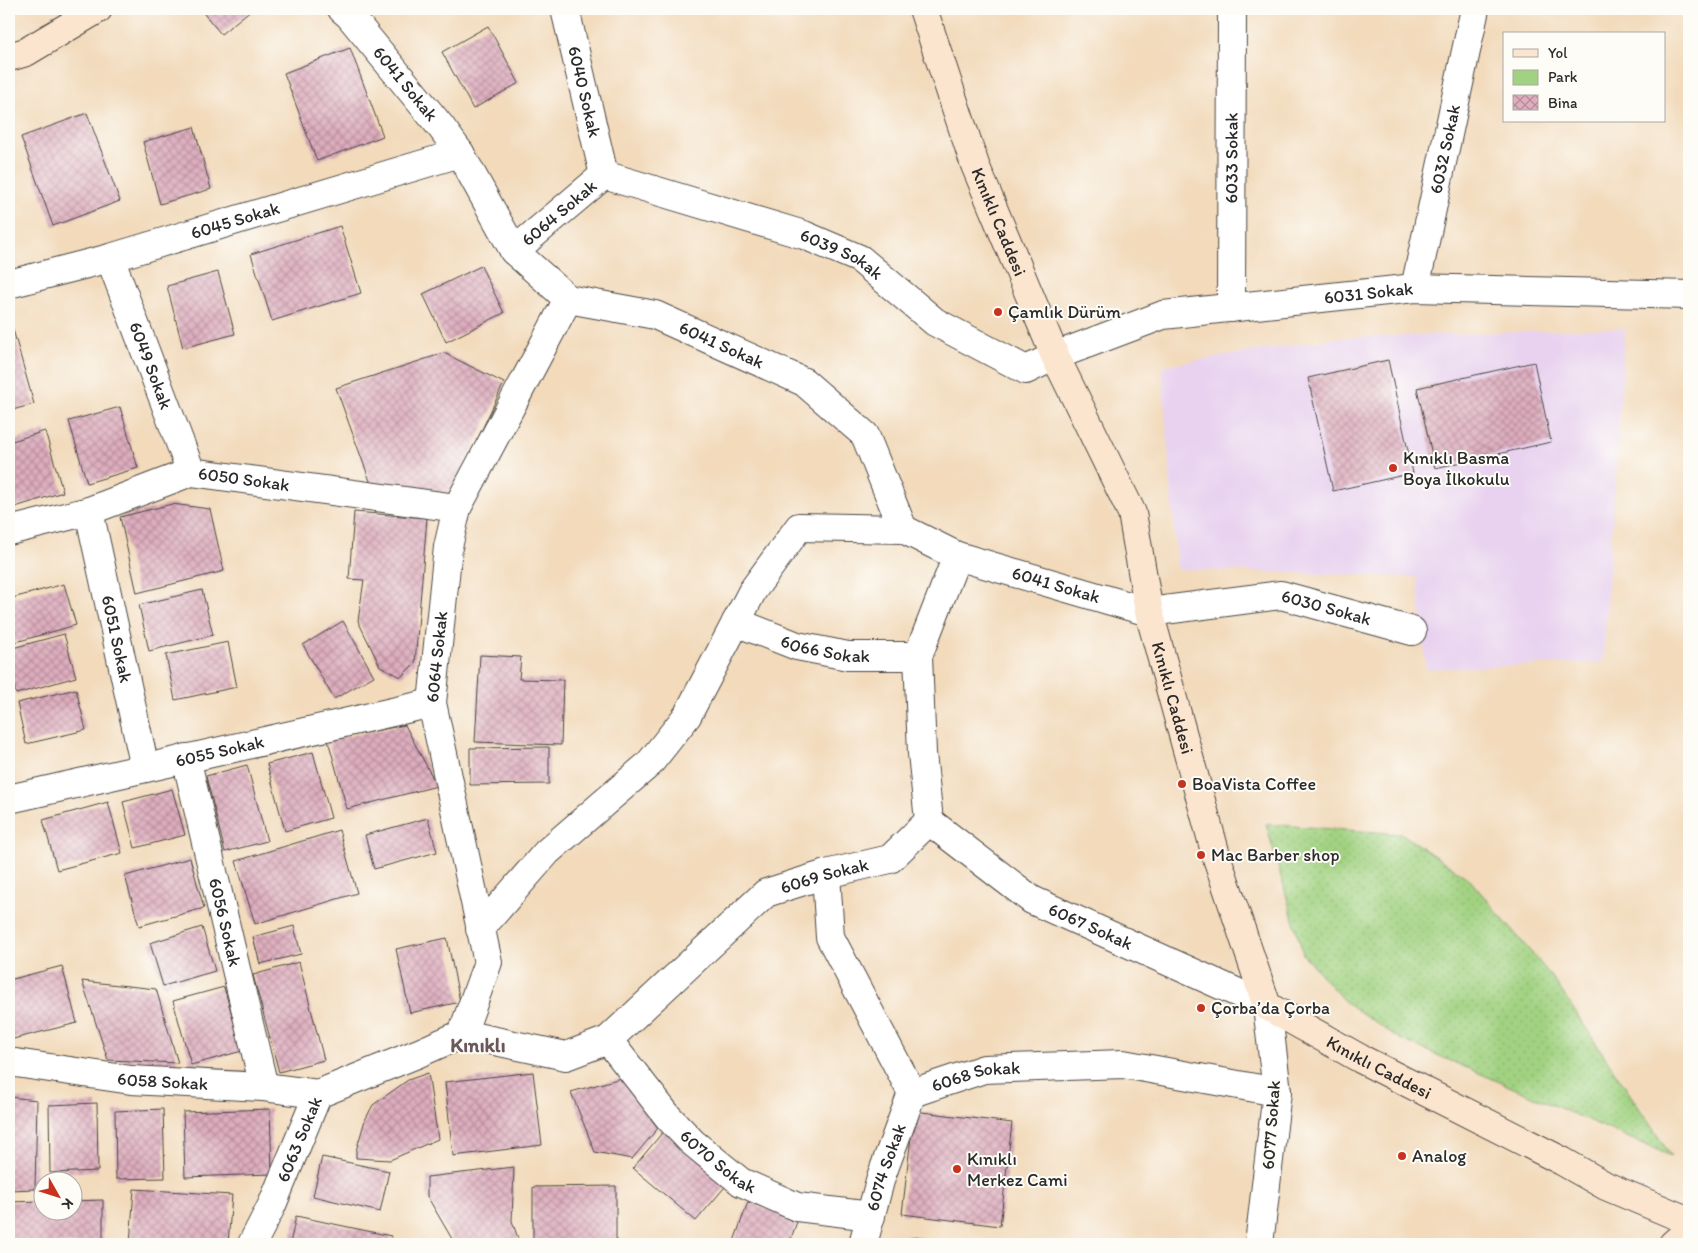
<svg xmlns="http://www.w3.org/2000/svg" width="1698" height="1253" font-family="Itim,sans-serif">
  <style>
    .built { fill: #e8d2ef }
    .green { fill: url(#green-dots); stroke: #667e56 }
    .building { fill: url(#building-cross-hatch) }
    .lines { fill: none; stroke-linecap: round; stroke-linejoin: round }
    .street-casing { stroke: #494541; stroke-width: 30 }
    .secondary-casing { stroke: #494541; stroke-width: 30 }
    .street { stroke: #fff; stroke-width: 28 }
    .secondary { stroke: #fce5cf; stroke-width: 28 }
    .poi-dot { fill: #c8321e; stroke: #fdfcf7; stroke-width: 2 }
    .labels { text-anchor: middle; stroke-width: 4; stroke-linejoin: round; paint-order: stroke }
    .street-label { font-size: 18px; fill: #2b2b2b; stroke: #fdfcf7 }
    .poi-label { font-size: 18px; fill: #2b2b2b; stroke: #fdfcf7; text-anchor: start }
    .quarter-label { font-size: 20px; font-weight: bold; fill: #6a585e; stroke: #fdfcf7 }
  </style>
  <defs>
    <pattern id="green-dots" width="8" height="8" patternUnits="userSpaceOnUse" patternTransform="scale(1.25)"><rect width="8" height="8" fill="#a1d281"/><path d="M2 2h.1M6 6h.1" fill="none" stroke="#8bb470" stroke-width="1.8" stroke-linecap="round"/></pattern>
    <pattern id="building-cross-hatch" width="8" height="8" patternUnits="userSpaceOnUse" patternTransform="scale(1.25)"><rect width="8" height="8" fill="#deadbe"/><path d="M0 0l8 8M0 8l8-8" fill="none" stroke="#b48d9b"/></pattern>
  </defs>
  <rect width="100%" height="100%" fill="#fdfcf7"/>
  <filter id="ink" filterUnits="userSpaceOnUse"><feTurbulence type="fractalNoise" baseFrequency=".02" numOctaves="2"/><feDisplacementMap in="SourceGraphic" scale="10" xChannelSelector="R" yChannelSelector="G"/><feConvolveMatrix kernelMatrix="1 2 1 2 8 2 1 2 1" color-interpolation-filters="sRGB"/></filter>
  <filter id="wash" filterUnits="userSpaceOnUse"><feTurbulence type="fractalNoise" baseFrequency=".0096" numOctaves="4" result="noise"/><feDisplacementMap in="SourceGraphic" scale="20" xChannelSelector="R" yChannelSelector="G"/><feGaussianBlur stdDeviation="1.12" result="paint"/><feColorMatrix in="noise" values="0 0 0 0 0 0 0 0 0 0 0 0 0 0 0 0 0 1.4 0 .05"/><feComposite in="paint" operator="in"/></filter>
  <g filter="url(#wash)">
    <rect width="100%" height="100%" fill="#f2dabb"/>
    <path class="built" d="M1625,328L1603,662L1426,669L1417,577L1177,569L1162,366L1338,338Z"/>
    <path class="green" d="M1266,824L1402,834L1469,879L1552,977L1671,1156L1400,1039L1344,1001L1303,954Z"/>
    <g id="blocks">
      <path class="building" d="M200,9H252L221,34Z
        M488,26L519,83L473,109L442,52Z
        M350,48L383,136L317,161L284,73Z
        M87,113L120,201L53,226L21,137Z
        M194,127L211,189L160,204L143,142Z
        M340,226L361,293L272,321L251,254Z
        M481,266L504,313L446,342L423,294Z
        M218,272L235,334L183,348L167,286Z
        M9,326H12L34,404L9,411Z
        M444,353L504,383L451,495L371,484L336,388Z
        M1388,360L1413,473L1333,491L1308,378Z
        M1534,362L1551,442L1435,468L1417,388Z
        M120,407L138,468L87,483L69,421Z
        M45,431L63,492L12,508L9,498V442Z
        M172,504L210,509L224,571L137,593L120,517Z
        M354,512L427,518L415,663L401,677L380,666L358,621L364,580L349,579Z
        M64,584L76,625L9,644V599Z
        M202,590L213,635L149,651L139,605Z
        M343,621L374,676L334,699L303,645Z
        M64,634L76,677L16,694L9,667V649Z
        M228,642L237,687L175,700L166,655Z
        M480,655L521,657L519,679L563,680L561,745L475,742Z
        M76,689L86,730L26,744L17,703Z
        M405,725L437,786L347,809L328,740Z
        M549,747V784L470,785V748Z
        M313,752L331,818L285,831L267,764Z
        M247,765L267,841L225,852L206,776Z
        M172,789L185,835L135,848L123,802Z
        M108,802L122,853L57,870L43,820Z
        M428,818L437,852L374,869L365,835Z
        M339,830L357,893L255,924L236,861Z
        M190,858L204,908L139,926L125,876Z
        M294,926L301,954L260,964L253,937Z
        M202,927L215,971L163,986L150,943Z
        M447,938L460,1002L410,1013L396,949Z
        M299,962L324,1060L279,1072L253,975Z
        M62,966L77,1023L9,1040V980Z
        M82,981L156,989L178,1063L108,1060Z
        M224,987L242,1051L191,1065L173,1001Z
        M533,1072L542,1145L453,1156L445,1082Z
        M428,1073L438,1139L390,1160L356,1158V1151L365,1120L373,1105L408,1080Z
        M621,1078L658,1128L632,1159L595,1152L571,1092Z
        M9,1097L37,1100L35,1189L9,1190Z
        M97,1103L98,1171L50,1173L49,1105Z
        M163,1109L165,1178L116,1179L115,1111Z
        M270,1109L272,1174L185,1177L183,1112Z
        M914,1111L1012,1123L1000,1226L902,1214Z
        M667,1127L730,1181L696,1221L633,1168Z
        M322,1157L389,1171L380,1212L313,1196Z
        M514,1167L512,1221L520,1244H455L427,1196V1177Z
        M616,1186V1244H533V1187Z
        M134,1189L232,1195L228,1244H130Z
        M103,1200V1244H9V1202L42,1201V1210H72V1201Z
        M748,1202L798,1219L789,1244H733Z
        M296,1216L391,1236L389,1244H290Z
        M920,1237L933,1244H901L910,1238Z"/>
    </g>
  </g>
  <g filter="url(#ink)">
    <use href="#blocks" fill-opacity="0" stroke="#494541" stroke-width="1"/>
    <g class="lines">
      <g class="street-casing">
        <g id="street">
          <path id="s1" d="M342,9L349,15L441,127L460,153L514,251L568,299L655,315L804,382L865,435L903,529L957,556L1149,612L1281,595L1412,631"/>
          <path id="s2" d="M565,9L604,175"/>
          <path id="s3" d="M604,175L804,235L860,259L935,322L1026,370L1055,356L1163,315L1415,288L1689,295"/>
          <path id="s4" d="M514,251L604,175"/>
          <path id="s5" d="M110,258L191,472"/>
          <path id="s6" d="M9,284L110,258L460,153"/>
          <path id="s7" d="M1415,288L1475,9"/>
          <path id="s8" d="M1231,308L1232,9"/>
          <path id="s9" d="M89,511L145,768"/>
          <path id="s10" d="M9,531L89,511L191,472L457,508"/>
          <path id="s11" d="M736,622L797,646L848,656H918"/>
          <path id="s12" d="M186,758L264,1087"/>
          <path id="s13" d="M9,799L432,703"/>
          <path id="s14" d="M929,821L1032,900L1267,1006L1277,1092L1259,1244"/>
          <path id="s15" d="M826,874L830,937L912,1093L984,1069L1123,1064L1277,1092"/>
          <path d="M480,929L547,852L649,764L687,716L753,590L799,527L903,529"/>
          <path id="s16" d="M462,1034L566,1056L608,1040L766,893L826,874L890,859L929,821L922,753L918,656L957,556"/>
          <path id="s17" d="M462,1034L488,962L432,703L448,547L457,508L568,299"/>
          <path id="s18" d="M608,1040L669,1118L692,1142L741,1182L797,1207L871,1216"/>
          <path id="s19" d="M9,1062L131,1080L264,1087L318,1094"/>
          <path id="s20" d="M252,1244L272,1205L318,1094L419,1053L462,1034"/>
          <path id="s21" d="M863,1244L881,1177L912,1093"/>
        </g>
      </g>
      <g class="secondary-casing">
        <g id="secondary">
          <path id="s22" d="M923,9L975,165L1055,356L1132,513L1149,612L1216,855L1267,1006L1361,1059L1562,1161L1606,1186L1689,1221"/>
          <path d="M9,57L26,52L98,9"/>
          <path d="M1673,1244L1689,1230"/>
        </g>
      </g>
      <use href="#street" class="street"/>
      <use href="#secondary" class="secondary"/>
    </g>
  </g>
  <g class="poi-dot">
    <circle cx="998" cy="312" r="5"/>
    <circle cx="1393" cy="468" r="5"/>
    <circle cx="1182" cy="784" r="5"/>
    <circle cx="1201" cy="855" r="5"/>
    <circle cx="1201" cy="1008" r="5"/>
    <circle cx="1402" cy="1156" r="5"/>
    <circle cx="957" cy="1169" r="5"/>
  </g>
  <g class="labels">
    <g class="street-label">
      <text dy="6" stroke="none"><textPath href="#s1" startOffset="98">6041 Sokak</textPath></text>
      <text dy="6" stroke="none"><textPath href="#s2" startOffset="85">6040 Sokak</textPath></text>
      <text dy="6" stroke="none"><textPath href="#s7" startOffset="142">6032 Sokak</textPath></text>
      <text dy="6" stroke="none"><textPath href="#s8" startOffset="150">6033 Sokak</textPath></text>
      <text dy="6" stroke="none"><textPath href="#s4" startOffset="59">6064 Sokak</textPath></text>
      <text dy="6" stroke="none"><textPath href="#s6" startOffset="235">6045 Sokak</textPath></text>
      <text dy="6" stroke="none"><textPath href="#s22" startOffset="226">Kınıklı Caddesi</textPath></text>
      <text dy="6" stroke="none"><textPath href="#s3" startOffset="251">6039 Sokak</textPath></text>
      <text dy="6" stroke="none"><textPath href="#s3" startOffset="825">6031 Sokak</textPath></text>
      <text dy="6" stroke="none"><textPath href="#s1" startOffset="532">6041 Sokak</textPath></text>
      <text dy="6" stroke="none"><textPath href="#s5" startOffset="115">6049 Sokak</textPath></text>
      <text dy="6" stroke="none"><textPath href="#s10" startOffset="245">6050 Sokak</textPath></text>
      <text dy="6" stroke="none"><textPath href="#s1" startOffset="968">6041 Sokak</textPath></text>
      <text dy="6" stroke="none"><textPath href="#s1" startOffset="1245">6030 Sokak</textPath></text>
      <text dy="6" stroke="none"><textPath href="#s9" startOffset="131">6051 Sokak</textPath></text>
      <text dy="6" stroke="none"><textPath href="#s11" startOffset="94">6066 Sokak</textPath></text>
      <text dy="6" stroke="none"><textPath href="#s17" startOffset="388">6064 Sokak</textPath></text>
      <text dy="6" stroke="none"><textPath href="#s22" startOffset="736">Kınıklı Caddesi</textPath></text>
      <text dy="6" stroke="none"><textPath href="#s13" startOffset="216">6055 Sokak</textPath></text>
      <text dy="6" stroke="none"><textPath href="#s16" startOffset="428">6069 Sokak</textPath></text>
      <text dy="6" stroke="none"><textPath href="#s12" startOffset="169">6056 Sokak</textPath></text>
      <text dy="6" stroke="none"><textPath href="#s14" startOffset="194">6067 Sokak</textPath></text>
      <text dy="6" stroke="none"><textPath href="#s22" startOffset="1186">Kınıklı Caddesi</textPath></text>
      <text dy="6" stroke="none"><textPath href="#s15" startOffset="306">6068 Sokak</textPath></text>
      <text dy="6" stroke="none"><textPath href="#s19" startOffset="155">6058 Sokak</textPath></text>
      <text transform="translate(1271 1125) rotate(-86)" y="6">6077 Sokak</text>
      <text dy="6" stroke="none"><textPath href="#s20" startOffset="115">6063 Sokak</textPath></text>
      <text dy="6" stroke="none"><textPath href="#s18" startOffset="165">6070 Sokak</textPath></text>
      <text dy="6" stroke="none"><textPath href="#s21" startOffset="80">6074 Sokak</textPath></text>
    </g>
    <g class="poi-label">
      <text x="1008" y="318">Çamlık Dürüm</text>
      <text x="1403" y="464">Kınıklı Basma<tspan x="1403" dy="21">Boya İlkokulu</tspan></text>
      <text x="1192" y="790">BoaVista Coffee</text>
      <text x="1211" y="861">Mac Barber shop</text>
      <text x="1211" y="1014">Çorba’da Çorba</text>
      <text x="1412" y="1162">Analog</text>
      <text x="967" y="1165">Kınıklı<tspan x="967" dy="21">Merkez Cami</tspan></text>
    </g>
    <g class="quarter-label">
      <text x="478" y="1052">Kınıklı</text>
    </g>
  </g>
  <rect width="1698" height="1253" fill="none" stroke="#fdfcf7" stroke-width="30"/>
  <rect x="1503" y="32" width="162" height="90" fill="#fdfcf7" stroke="#a9a8a5"/>
  <rect x="1513" y="49" width="25" height="8" fill="#fce5cf" stroke="#a9a8a5"/>
  <text x="1548" y="58" font-size="15" fill="#2b2b2b">Yol</text>
  <rect x="1513" y="70" width="25" height="15" fill="#a1d281" stroke="#a9a8a5"/>
  <text x="1548" y="82" font-size="15" fill="#2b2b2b">Park</text>
  <rect x="1513" y="95" width="25" height="15" fill="url(#building-cross-hatch)" stroke="#a9a8a5"/>
  <text x="1548" y="108" font-size="15" fill="#2b2b2b">Bina</text>
  <g transform="translate(58 1196) rotate(129)"><circle r="24" fill="#fdfcf7" stroke="#a9a8a5"/>
  <path d="M0-4L9 19L0 12L-9 19Z" fill="#c8321e"/>
  <text y="-8" font-size="14" font-weight="bold" text-anchor="middle" fill="#2b2b2b">K</text>
  </g>
</svg>
